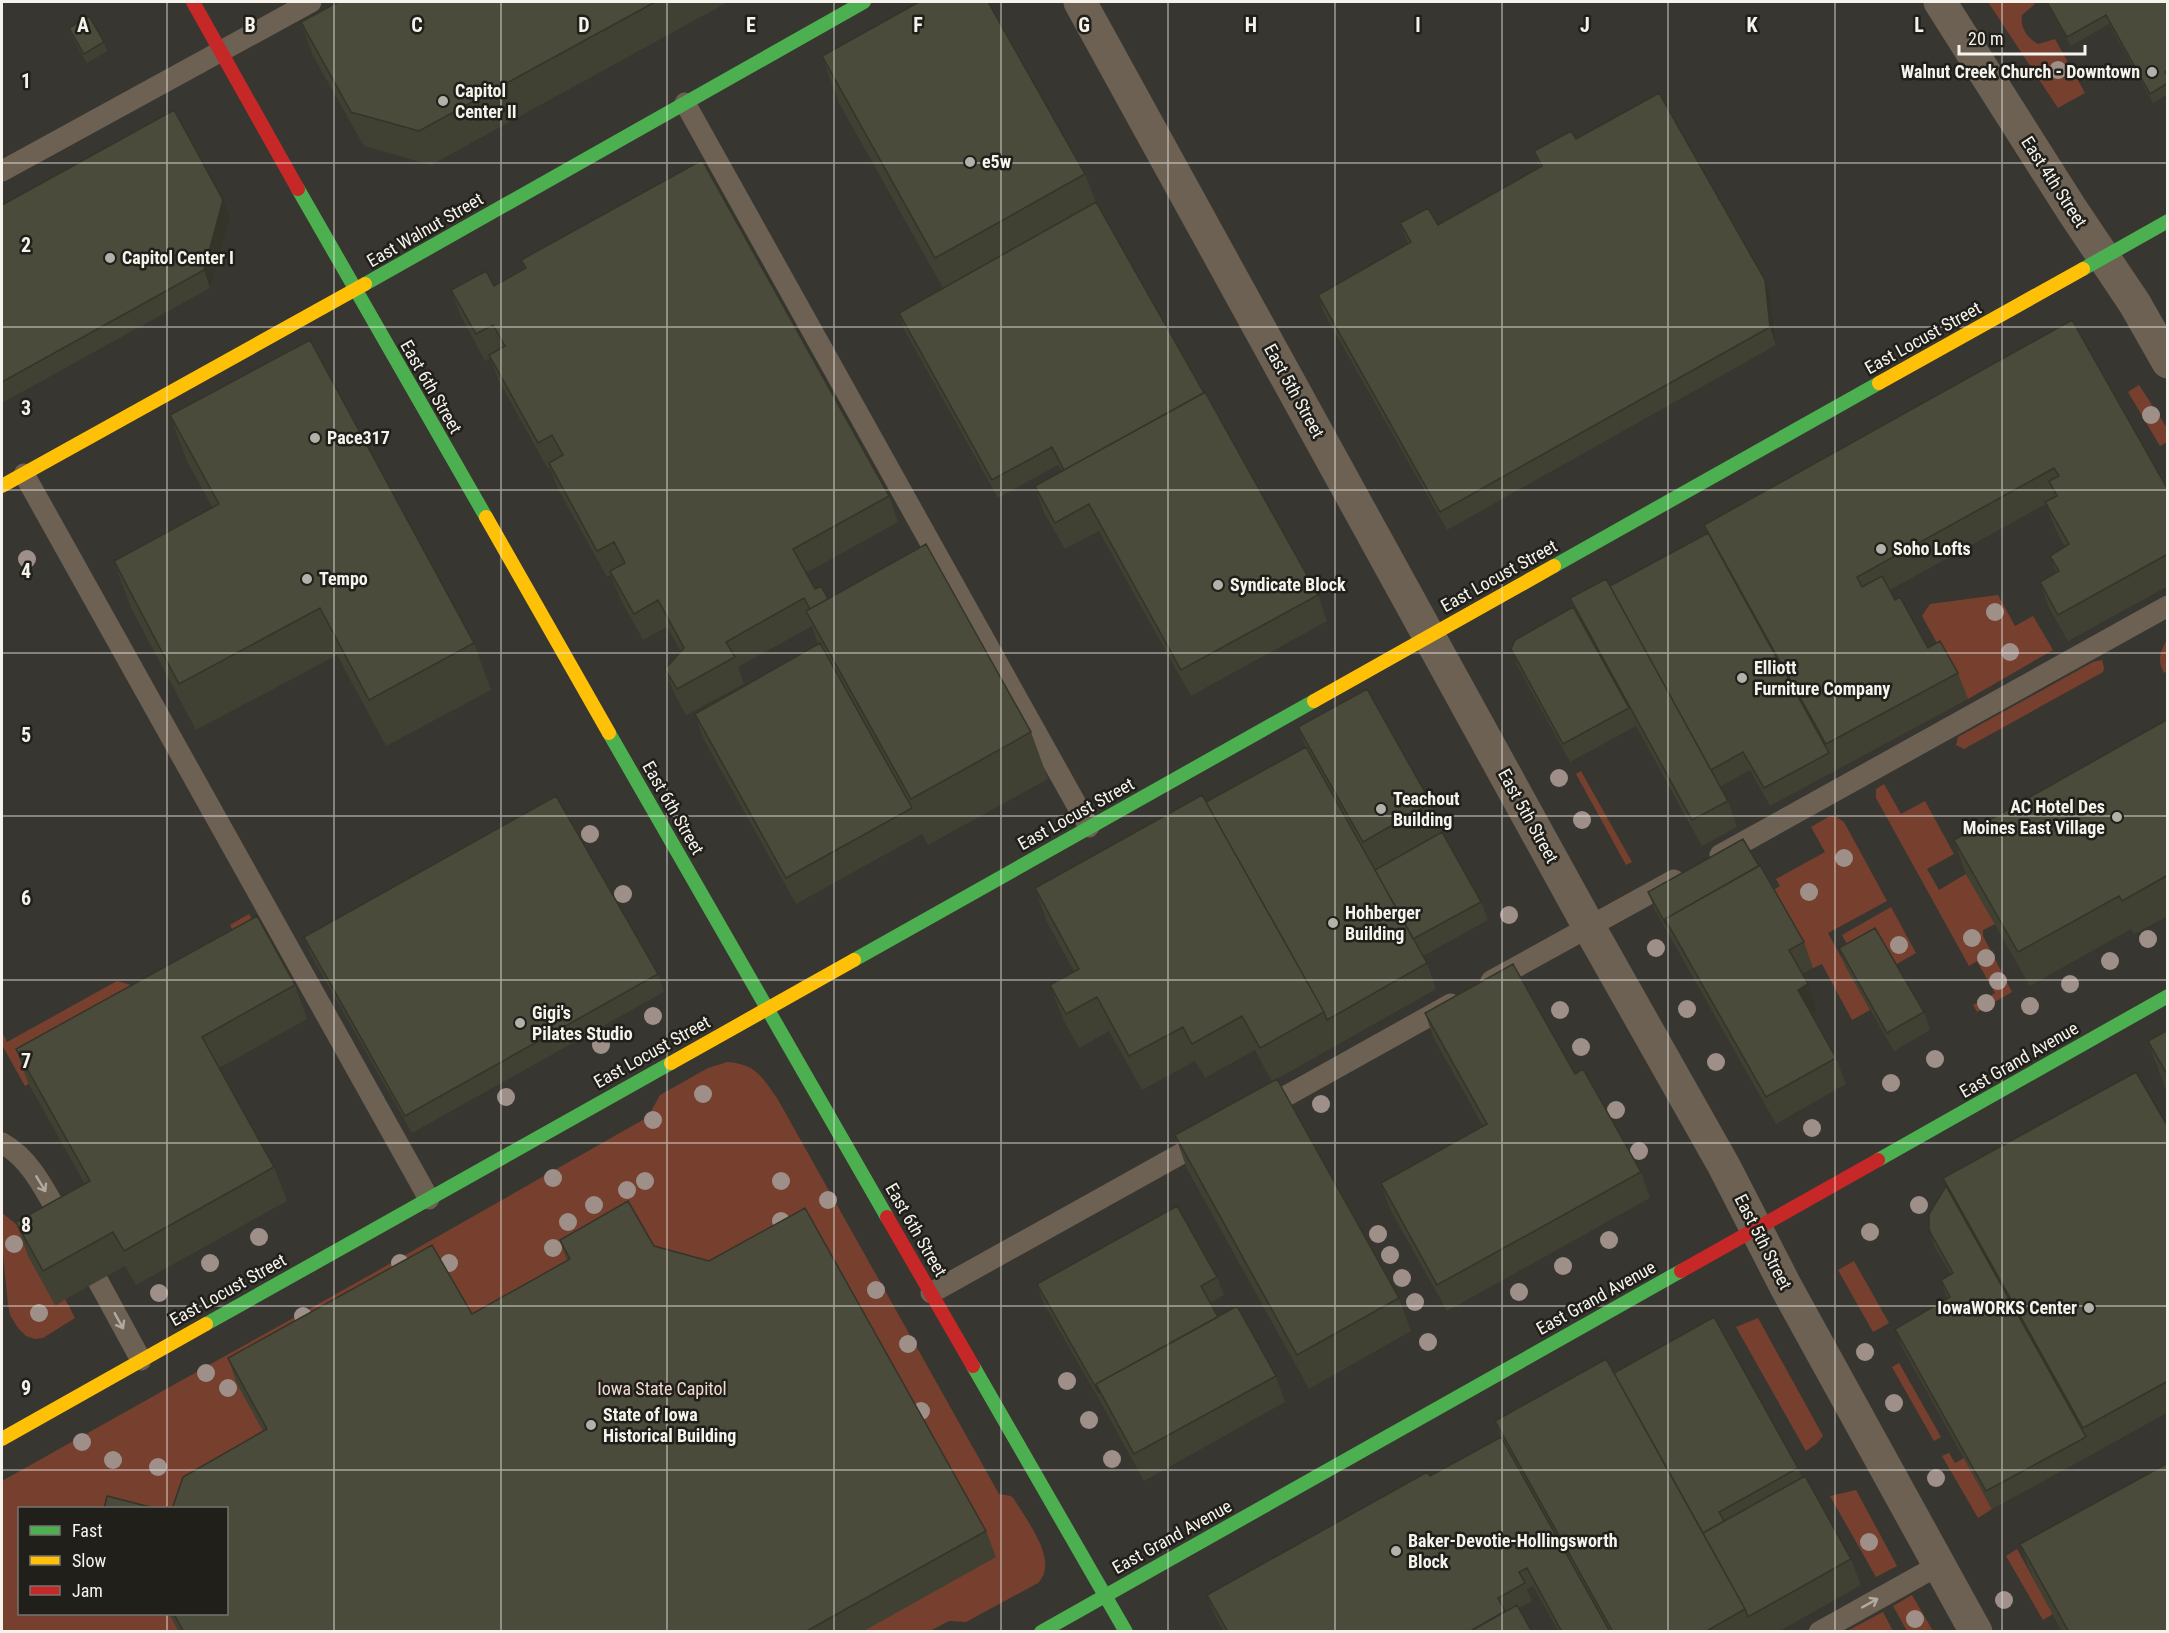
<svg xmlns="http://www.w3.org/2000/svg" width="2169" height="1633" font-family="'Roboto Condensed',sans-serif">
  <style>
    .green { fill: #77402e; fill-rule: evenodd }
    .lines { fill: none; stroke-linecap: round; stroke-linejoin: round }
    .lane { stroke: #6d6154; stroke-width: 21 }
    .street { stroke: #6d6154; stroke-width: 33 }
    .fast { stroke: #4caf50; stroke-width: 14 }
    .slow { stroke: #ffc107; stroke-width: 14 }
    .jam { stroke: #c62828; stroke-width: 14 }
    .tree { fill: #9e8f89 }
    .wall { fill: #404033 }
    .shaded-wall { fill: #343429 }
    .building { fill: #4a4b3b; stroke: #343429; stroke-width: 1.5 }
    .oneway { stroke: #b1aaa0 }
    .grid { fill: none; stroke: #f5f3ec; stroke-width: 1.5; stroke-opacity: 0.55 }
    .poi-dot { fill: #b3b1aa; stroke: #201f1a; stroke-width: 2 }
    .labels { text-anchor: middle; stroke-width: 5; stroke-linejoin: round; paint-order: stroke }
    .poi-label { font-size: 18px; font-weight: bold; fill: #f5f3ec; stroke: #201f1a; text-anchor: start }
    .street-label { font-size: 18px; fill: #f5f3ec; stroke: #201f1a }
    .park-label { font-size: 18px; fill: #f1d8d1; stroke: #201f1a }
    .grid-label { font-size: 20px; text-anchor: middle; font-weight: bold; fill: #f5f3ec; stroke: #201f1a; stroke-width: 5; stroke-linejoin: round; paint-order: stroke }
  </style>
  <rect width="100%" height="100%" fill="#383630"/>
  <path class="green" d="M1988,2H2033L2035,4L2022,15C2020,28 2027,38 2038,44L2055,39L2085,93L2058,108Z
    M2139,385L2167,428V442L2160,446L2128,392Z
    M1998,595L2015,626L2033,616L2053,650L1968,699L1922,616L1930,604Z
    M2167,640V671L2164,673C2157,660 2160,652 2167,640Z
    M2102,660L2104,668L2103,672L1964,749L1956,745L1958,737L2093,662Z
    M1581,771L1632,862L1626,865L1576,774Z
    M1884,784L1901,814L1925,801L1954,854L1927,869L1939,890L1966,874L1995,924L1983,930V936L2012,992L1977,1012L1973,1005L1995,993L1977,961L1969,966L1876,798V789Z
    M1830,816H1835L1844,822L1887,901L1828,933L1870,1010L1852,1020L1822,964L1813,968L1770,892L1780,886L1776,879L1825,852L1811,827Z
    M1891,907L1916,953L1893,966L1856,960L1842,935Z
    M249,914L269,950L25,1086L2,1045V1032L7,1042L117,981L162,994L243,949L230,925Z
    M727,1062C756,1064 761,1076 777,1098L999,1494L1011,1496L1014,1499C1026,1520 1060,1561 1038,1583L966,1622L949,1621L930,1631H2V1481L370,1275L648,1117L660,1095L708,1068ZM20,1508H226V1614H20Z
    M2,1213L24,1230L56,1305L65,1299L75,1318L43,1338L35,1339L26,1336L18,1328L10,1315L8,1304L2,1245Z
    M1854,1261L1889,1323L1873,1332L1838,1270Z
    M1758,1318L1823,1436L1816,1444L1806,1451L1736,1327Z
    M1899,1363L1941,1437L1934,1441L1892,1367Z
    M1949,1453L1955,1463L1964,1458L1992,1509L1978,1518L1942,1456Z
    M1856,1490L1897,1566L1876,1577L1830,1496Z
    M2017,1549L2053,1614L2043,1620L2006,1556Z
    M1912,1595L1933,1631H1907L1893,1606Z
    M1883,1612L1893,1631H1847Z"/>
  <g class="lines">
    <path class="lane" d="M685,103L1089,827
      M2,171L311,2
      M24,474L429,1199
      M1720,855L2168,606
      M1491,981L1674,880
      M1261,1110L1451,1004
      M2,1143C33,1160 48,1197 66,1227
      M98,1281L141,1360
      M931,1293L1204,1141
      M1819,1632L1939,1565"/>
    <path class="street" d="M1080,2L1589,927L1724,1166L1786,1287L1976,1632
      M1940,2L2072,210L2135,304L2168,362"/>
    <path class="fast" d="M298,189L486,517
      M2083,269L2168,221
      M365,284L864,2
      M1554,566L1879,383
      M609,733L887,1217
      M854,960L1314,701
      M1878,1160L2168,996
      M206,1324L671,1063
      M973,1366L1126,1632
      M1041,1632L1681,1271"/>
    <path class="slow" d="M1879,383L2083,269
      M2,486L365,284
      M486,517L609,733
      M1314,701L1554,566
      M671,1063L854,960
      M2,1439L206,1324"/>
    <path class="jam" d="M193,2L298,189
      M887,1217L973,1366
      M1681,1271L1878,1160"/>
  </g>
  <g class="tree">
    <circle cx="2058" cy="70" r="9"/>
    <circle cx="2151" cy="415" r="9"/>
    <circle cx="27" cy="559" r="9"/>
    <circle cx="1995" cy="612" r="9"/>
    <circle cx="2010" cy="652" r="9"/>
    <circle cx="1559" cy="778" r="9"/>
    <circle cx="1582" cy="820" r="9"/>
    <circle cx="590" cy="834" r="9"/>
    <circle cx="1844" cy="858" r="9"/>
    <circle cx="1809" cy="892" r="9"/>
    <circle cx="623" cy="894" r="9"/>
    <circle cx="1509" cy="915" r="9"/>
    <circle cx="1972" cy="938" r="9"/>
    <circle cx="2148" cy="939" r="9"/>
    <circle cx="1899" cy="945" r="9"/>
    <circle cx="1656" cy="948" r="9"/>
    <circle cx="1986" cy="958" r="9"/>
    <circle cx="2110" cy="961" r="9"/>
    <circle cx="1998" cy="981" r="9"/>
    <circle cx="2070" cy="984" r="9"/>
    <circle cx="1986" cy="1003" r="9"/>
    <circle cx="2030" cy="1006" r="9"/>
    <circle cx="1687" cy="1009" r="9"/>
    <circle cx="1560" cy="1010" r="9"/>
    <circle cx="653" cy="1016" r="9"/>
    <circle cx="601" cy="1045" r="9"/>
    <circle cx="1581" cy="1047" r="9"/>
    <circle cx="1935" cy="1059" r="9"/>
    <circle cx="1716" cy="1062" r="9"/>
    <circle cx="1891" cy="1083" r="9"/>
    <circle cx="703" cy="1094" r="9"/>
    <circle cx="506" cy="1097" r="9"/>
    <circle cx="1321" cy="1104" r="9"/>
    <circle cx="1616" cy="1110" r="9"/>
    <circle cx="653" cy="1120" r="9"/>
    <circle cx="1812" cy="1128" r="9"/>
    <circle cx="1639" cy="1151" r="9"/>
    <circle cx="553" cy="1178" r="9"/>
    <circle cx="645" cy="1181" r="9"/>
    <circle cx="781" cy="1181" r="9"/>
    <circle cx="627" cy="1190" r="9"/>
    <circle cx="828" cy="1200" r="9"/>
    <circle cx="594" cy="1205" r="9"/>
    <circle cx="1919" cy="1205" r="9"/>
    <circle cx="781" cy="1221" r="9"/>
    <circle cx="568" cy="1222" r="9"/>
    <circle cx="1870" cy="1232" r="9"/>
    <circle cx="1378" cy="1234" r="9"/>
    <circle cx="259" cy="1237" r="9"/>
    <circle cx="1609" cy="1240" r="9"/>
    <circle cx="14" cy="1244" r="9"/>
    <circle cx="553" cy="1248" r="9"/>
    <circle cx="1390" cy="1255" r="9"/>
    <circle cx="210" cy="1263" r="9"/>
    <circle cx="400" cy="1263" r="9"/>
    <circle cx="449" cy="1263" r="9"/>
    <circle cx="1563" cy="1266" r="9"/>
    <circle cx="1402" cy="1278" r="9"/>
    <circle cx="876" cy="1290" r="9"/>
    <circle cx="1519" cy="1292" r="9"/>
    <circle cx="159" cy="1293" r="9"/>
    <circle cx="1415" cy="1302" r="9"/>
    <circle cx="39" cy="1313" r="9"/>
    <circle cx="303" cy="1316" r="9"/>
    <circle cx="1428" cy="1342" r="9"/>
    <circle cx="908" cy="1344" r="9"/>
    <circle cx="1865" cy="1352" r="9"/>
    <circle cx="206" cy="1373" r="9"/>
    <circle cx="1067" cy="1381" r="9"/>
    <circle cx="228" cy="1388" r="9"/>
    <circle cx="1894" cy="1403" r="9"/>
    <circle cx="921" cy="1411" r="9"/>
    <circle cx="1089" cy="1420" r="9"/>
    <circle cx="82" cy="1442" r="9"/>
    <circle cx="1112" cy="1459" r="9"/>
    <circle cx="113" cy="1460" r="9"/>
    <circle cx="158" cy="1467" r="9"/>
    <circle cx="1936" cy="1478" r="9"/>
    <circle cx="1869" cy="1542" r="9"/>
    <circle cx="2004" cy="1600" r="9"/>
    <circle cx="1915" cy="1619" r="9"/>
  </g>
  <path class="wall" d="M338,2H728L431,165L364,146L313,56L301,22Z
    M2046,2H2168V94L2153,103L2109,24L2071,46Z
    M69,28L104,42L107,51L87,63L72,37Z
    M822,56L1085,174L1096,202L1318,595L1327,621L1191,696L1099,531L1065,549L1044,513L1035,486L1062,471L1058,465L998,498L905,331L899,313L943,288L839,103Z
    M1576,139L1771,298L1776,345L1447,530L1324,313L1318,295L1408,244L1400,223L1438,225L1540,168L1534,151Z
    M2,205L230,218L210,288L2,403Z
    M521,260L889,496L898,522L806,573L815,589L828,599L1031,732L1048,779L928,845L921,832L922,834L796,904L704,740L695,714L818,644L812,626L738,667L744,684L686,715L675,695L665,669L681,652L667,627L643,640L620,598L611,575L607,577L558,489L550,468L548,469L499,381L490,358L485,361L461,316L451,290L494,286L524,269Z
    M2072,320L2168,490V586L2068,641L2049,608L2040,582L2056,573L2050,556L2065,547L2055,528L2046,504L1890,590L1895,600L1928,648L1958,673L1968,699L1770,806L1750,770L1720,787L1728,801L1737,827L1702,846L1636,726L1570,762L1518,667L1511,649L1573,607L1570,598L1610,586L1708,533L1704,525Z
    M170,415L474,643L491,690L386,746L337,655L196,730L131,608L114,561L213,508L187,461Z
    M2168,719V916L2134,934L2131,929L2030,986L1966,874L1954,840Z
    M1298,727L1431,803L1442,832L1481,902L1488,920L1423,956L1427,963L1436,989L1277,1079L1399,1298L1411,1331L1309,1389L1187,1169L1175,1135L1272,1082L1255,1050L1205,1078L1195,1061L1142,1090L1109,1031L1079,1048L1063,1019L1050,985L1074,971L1047,922L1035,888L1206,802L1306,747Z
    M1648,892L1804,942L1813,968L1802,974L1817,1011L1811,1014L1836,1058L1846,1084L1776,1124L1655,910Z
    M304,937L658,974L664,992L412,1133L311,955Z
    M1839,948L1924,1012L1930,1030L1894,1051L1845,966Z
    M295,985L307,1019L219,1068L274,1167L287,1201L136,1285L125,1266L55,1305L28,1256L16,1222L85,1184L28,1083L16,1049Z
    M1425,1013L1641,1172L1650,1198L1447,1311L1390,1209L1381,1183L1483,1126L1434,1039Z
    M2168,1030V1092L2165,1088L2148,1041Z
    M2168,1127V1412L2093,1454L1992,1509L1902,1347L1895,1329L1947,1298L1941,1280L1951,1274L1935,1248L1929,1230L1946,1186L1943,1178Z
    M560,1240L654,1246L986,1531L996,1557L862,1632H179L169,1614H226L263,1431L237,1384L228,1358L472,1314L567,1261Z
    M1217,1277L1224,1295L1210,1303L1218,1317L1276,1376L1285,1402L1144,1481L1105,1410L1043,1302L1037,1284Z
    M1614,1373L1798,1468L1802,1478L1851,1559L1861,1585L1778,1632H1559L1533,1586L1527,1589L1532,1601L1519,1608L1532,1632H1224L1214,1613L1207,1595L1430,1476L1501,1437L1495,1421Z
    M2020,1544L2168,1632H2062L2033,1578Z"/>
  <path class="shaded-wall" d="M223,200L230,218L210,288L204,270Z
    M1765,280L1771,298L1776,345L1770,327Z
    M1808,984L1817,1011L1807,1017L1798,990Z"/>
  <path class="building" d="M338,2H655L419,131L351,112L301,22Z
    M919,2H988L1085,174L935,258L822,56Z
    M2047,2H2168V70L2165,72L2168,77V83L2150,94L2106,15L2067,37Z
    M89,16L104,42L84,54L69,28Z
    M1659,93L1765,280L1770,327L1440,512L1318,295L1411,242L1400,223L1428,208L1438,225L1542,166L1534,151L1571,131L1576,139Z
    M174,110L223,200L204,270L2,382V205Z
    M702,160L889,496L793,549L815,589L821,586L828,599L810,609L804,598L726,642L735,657L677,689L665,669L684,648L658,600L634,614L610,571L625,563L614,542L597,551L549,463L563,455L552,435L538,443L489,355L505,346L493,325L476,334L451,290L486,271L494,286L526,268L521,260Z
    M1096,202L1204,393L1064,470L1052,447L992,480L899,313Z
    M2072,320L2168,490V554L2058,615L2040,582L2059,571L2050,556L2069,544L2045,502L2057,496L2049,481L2059,476L2054,468L1857,577L1862,587L1882,576L1895,600L1900,597L1928,648L1940,641L1958,673L1826,744L1704,525Z
    M310,340L474,643L369,700L320,608L179,684L114,561L219,504L170,415Z
    M1205,392L1318,595L1181,670L1089,504L1055,523L1035,486Z
    M1708,533L1829,753L1764,788L1743,752L1711,770L1610,586Z
    M926,544L1031,732L911,799L806,611Z
    M1606,579L1728,801L1692,820L1570,598Z
    M1573,607L1629,708L1563,744L1511,649L1515,640Z
    M820,643L912,808L786,878L695,714Z
    M1367,689L1431,803L1363,842L1298,727Z
    M2168,719V875L2122,901L2119,896L2018,952L1954,840Z
    M1306,747L1427,963L1327,1020L1324,1012L1206,802Z
    M1202,795L1324,1012L1260,1048L1242,1016L1192,1044L1183,1027L1129,1056L1097,997L1066,1014L1050,985L1079,969L1035,888Z
    M556,796L658,974L405,1116L304,937Z
    M1442,832L1481,902L1413,939L1375,870Z
    M1743,839L1759,866L1665,919L1668,928L1648,892Z
    M1760,865L1804,942L1789,950L1808,984L1798,990L1836,1058L1766,1097L1665,919Z
    M257,916L295,985L202,1037L274,1167L124,1251L113,1232L43,1271L16,1222L90,1181L16,1049Z
    M1875,928L1924,1012L1887,1033L1839,948Z
    M1513,964L1575,1074L1583,1069L1641,1172L1437,1285L1381,1183L1487,1124L1425,1013Z
    M2168,1030V1076L2148,1041Z
    M2136,1072L2168,1127V1381L2083,1428L1943,1178Z
    M1277,1079L1399,1298L1297,1355L1175,1135Z
    M1946,1186L2086,1437L1986,1491L1895,1329L1950,1297L1941,1280L1953,1273L1929,1230V1214Z
    M628,1201L654,1246L709,1261L805,1208L986,1531L805,1632H184L174,1614H226V1509H172L183,1477L267,1429L228,1358L432,1245L472,1314L570,1259L560,1240Z
    M1177,1206L1217,1277L1201,1286L1218,1317L1096,1384L1099,1393L1037,1284Z
    M1237,1306L1276,1376L1134,1454L1096,1384Z
    M1714,1317L1798,1468L1719,1512L1724,1521L1703,1533L1614,1373Z
    M1606,1359L1745,1609L1705,1632H1613L1495,1421Z
    M1501,1437L1610,1632H1562L1527,1568L1519,1572L1525,1583L1498,1598L1505,1611L1469,1632H1228L1207,1595L1427,1472L1430,1476Z
    M2168,1463V1632H2069L2020,1544Z
    M1805,1476L1851,1559L1748,1617L1745,1609L1703,1533Z
    M107,1496L158,1509H104Z
    M1517,1605L1532,1632H1469Z"/>
  <defs><path id="oneway-shaft" d="M-6 0H5M1.5-3L5.5 0L1.5 3" fill="none" stroke-width="1.6" stroke-linecap="round" stroke-linejoin="round" transform="scale(1.5)"/></defs>
  <g class="oneway">
    <use href="#oneway-shaft" transform="translate(41 1184) rotate(59)"/>
    <use href="#oneway-shaft" transform="translate(119 1321) rotate(61)"/>
    <use href="#oneway-shaft" transform="translate(1870 1603) rotate(-29)"/>
  </g>
  <path class="grid" d="M167,2V1508M334,2V1632M501,2V1632M667,2V1632M834,2V1632M1001,2V1632M1168,2V1632M1335,2V1632M1502,2V1632M1668,2V1632M1835,2V1632M2002,2V1632M2,163H2168M2,327H2168M2,490H2168M2,653H2168M2,816H2168M2,980H2168M2,1143H2168M2,1306H2168M2,1470H2168M167,1614V1632"/>
  <g class="poi-dot">
    <circle cx="2152" cy="72" r="6"/>
    <circle cx="443" cy="101" r="6"/>
    <circle cx="970" cy="162" r="6"/>
    <circle cx="110" cy="258" r="6"/>
    <circle cx="315" cy="438" r="6"/>
    <circle cx="1881" cy="549" r="6"/>
    <circle cx="307" cy="579" r="6"/>
    <circle cx="1218" cy="585" r="6"/>
    <circle cx="1742" cy="678" r="6"/>
    <circle cx="1381" cy="809" r="6"/>
    <circle cx="2117" cy="817" r="6"/>
    <circle cx="1333" cy="923" r="6"/>
    <circle cx="520" cy="1023" r="6"/>
    <circle cx="2089" cy="1308" r="6"/>
    <circle cx="591" cy="1425" r="6"/>
    <circle cx="1396" cy="1551" r="6"/>
  </g>
  <g class="labels">
    <g class="poi-label">
      <text x="2140" y="78" text-anchor="end">Walnut Creek Church - Downtown</text>
      <text x="455" y="97">Capitol<tspan x="455" dy="21">Center II</tspan></text>
      <text x="982" y="168">e5w</text>
      <text x="122" y="264">Capitol Center I</text>
      <text x="327" y="444">Pace317</text>
      <text x="1893" y="555">Soho Lofts</text>
      <text x="319" y="585">Tempo</text>
      <text x="1230" y="591">Syndicate Block</text>
      <text x="1754" y="674">Elliott<tspan x="1754" dy="21">Furniture Company</tspan></text>
      <text x="1393" y="805">Teachout<tspan x="1393" dy="21">Building</tspan></text>
      <text x="2105" y="813" text-anchor="end">AC Hotel Des<tspan x="2105" dy="21">Moines East Village</tspan></text>
      <text x="1345" y="919">Hohberger<tspan x="1345" dy="21">Building</tspan></text>
      <text x="532" y="1019">Gigi's<tspan x="532" dy="21">Pilates Studio</tspan></text>
      <text x="2077" y="1314" text-anchor="end">IowaWORKS Center</text>
      <text x="603" y="1421">State of Iowa<tspan x="603" dy="21">Historical Building</tspan></text>
      <text x="1408" y="1547">Baker-Devotie-Hollingsworth<tspan x="1408" dy="21">Block</tspan></text>
    </g>
    <g class="street-label">
      <text transform="translate(2054 182) rotate(57)" y="6">East 4th Street</text>
      <text transform="translate(425 230) rotate(-30)" y="6">East Walnut Street</text>
      <text transform="translate(1923 338) rotate(-29)" y="6">East Locust Street</text>
      <text transform="translate(431 387) rotate(60)" y="6">East 6th Street</text>
      <text transform="translate(1294 391) rotate(61)" y="6">East 5th Street</text>
      <text transform="translate(1499 576) rotate(-29)" y="6">East Locust Street</text>
      <text transform="translate(673 808) rotate(60)" y="6">East 6th Street</text>
      <text transform="translate(1076 814) rotate(-29)" y="6">East Locust Street</text>
      <text transform="translate(1528 816) rotate(61)" y="6">East 5th Street</text>
      <text transform="translate(652 1052) rotate(-29)" y="6">East Locust Street</text>
      <text transform="translate(2019 1060) rotate(-30)" y="6">East Grand Avenue</text>
      <text transform="translate(916 1230) rotate(60)" y="6">East 6th Street</text>
      <text transform="translate(1763 1242) rotate(63)" y="6">East 5th Street</text>
      <text transform="translate(228 1290) rotate(-29)" y="6">East Locust Street</text>
      <text transform="translate(1596 1298) rotate(-29)" y="6">East Grand Avenue</text>
      <text transform="translate(1172 1537) rotate(-29)" y="6">East Grand Avenue</text>
    </g>
    <g class="park-label">
      <text x="662" y="1395">Iowa State Capitol</text>
    </g>
  </g>
  <g class="grid-label">
    <text x="83" y="32">A</text>
    <text x="250" y="32">B</text>
    <text x="417" y="32">C</text>
    <text x="584" y="32">D</text>
    <text x="751" y="32">E</text>
    <text x="918" y="32">F</text>
    <text x="1084" y="32">G</text>
    <text x="1251" y="32">H</text>
    <text x="1418" y="32">I</text>
    <text x="1585" y="32">J</text>
    <text x="1752" y="32">K</text>
    <text x="1919" y="32">L</text>
    <text x="26" y="88">1</text>
    <text x="26" y="252">2</text>
    <text x="26" y="415">3</text>
    <text x="26" y="578">4</text>
    <text x="26" y="742">5</text>
    <text x="26" y="905">6</text>
    <text x="26" y="1068">7</text>
    <text x="26" y="1232">8</text>
    <text x="26" y="1395">9</text>
  </g>
  <rect width="2169" height="1633" fill="none" stroke="#f5f3ec" stroke-width="6"/>
  <rect x="18" y="1507" width="210" height="108" fill="#201f1a" stroke="#75746e" stroke-width="1.5"/>
  <rect x="30" y="1526" width="30" height="9" fill="#4caf50" stroke="#75746e" stroke-width="1.5"/>
  <text x="72" y="1537" font-size="18" fill="#f5f3ec">Fast</text>
  <rect x="30" y="1556" width="30" height="9" fill="#ffc107" stroke="#75746e" stroke-width="1.5"/>
  <text x="72" y="1567" font-size="18" fill="#f5f3ec">Slow</text>
  <rect x="30" y="1586" width="30" height="9" fill="#c62828" stroke="#75746e" stroke-width="1.5"/>
  <text x="72" y="1597" font-size="18" fill="#f5f3ec">Jam</text>
  <path d="M1959 45v9h126v-9" fill="none" stroke="#f5f3ec" stroke-width="3"/>
  <text x="1968" y="45" font-size="18" fill="#f5f3ec" stroke="#201f1a" stroke-width="4.5" paint-order="stroke">20 m</text>
</svg>
